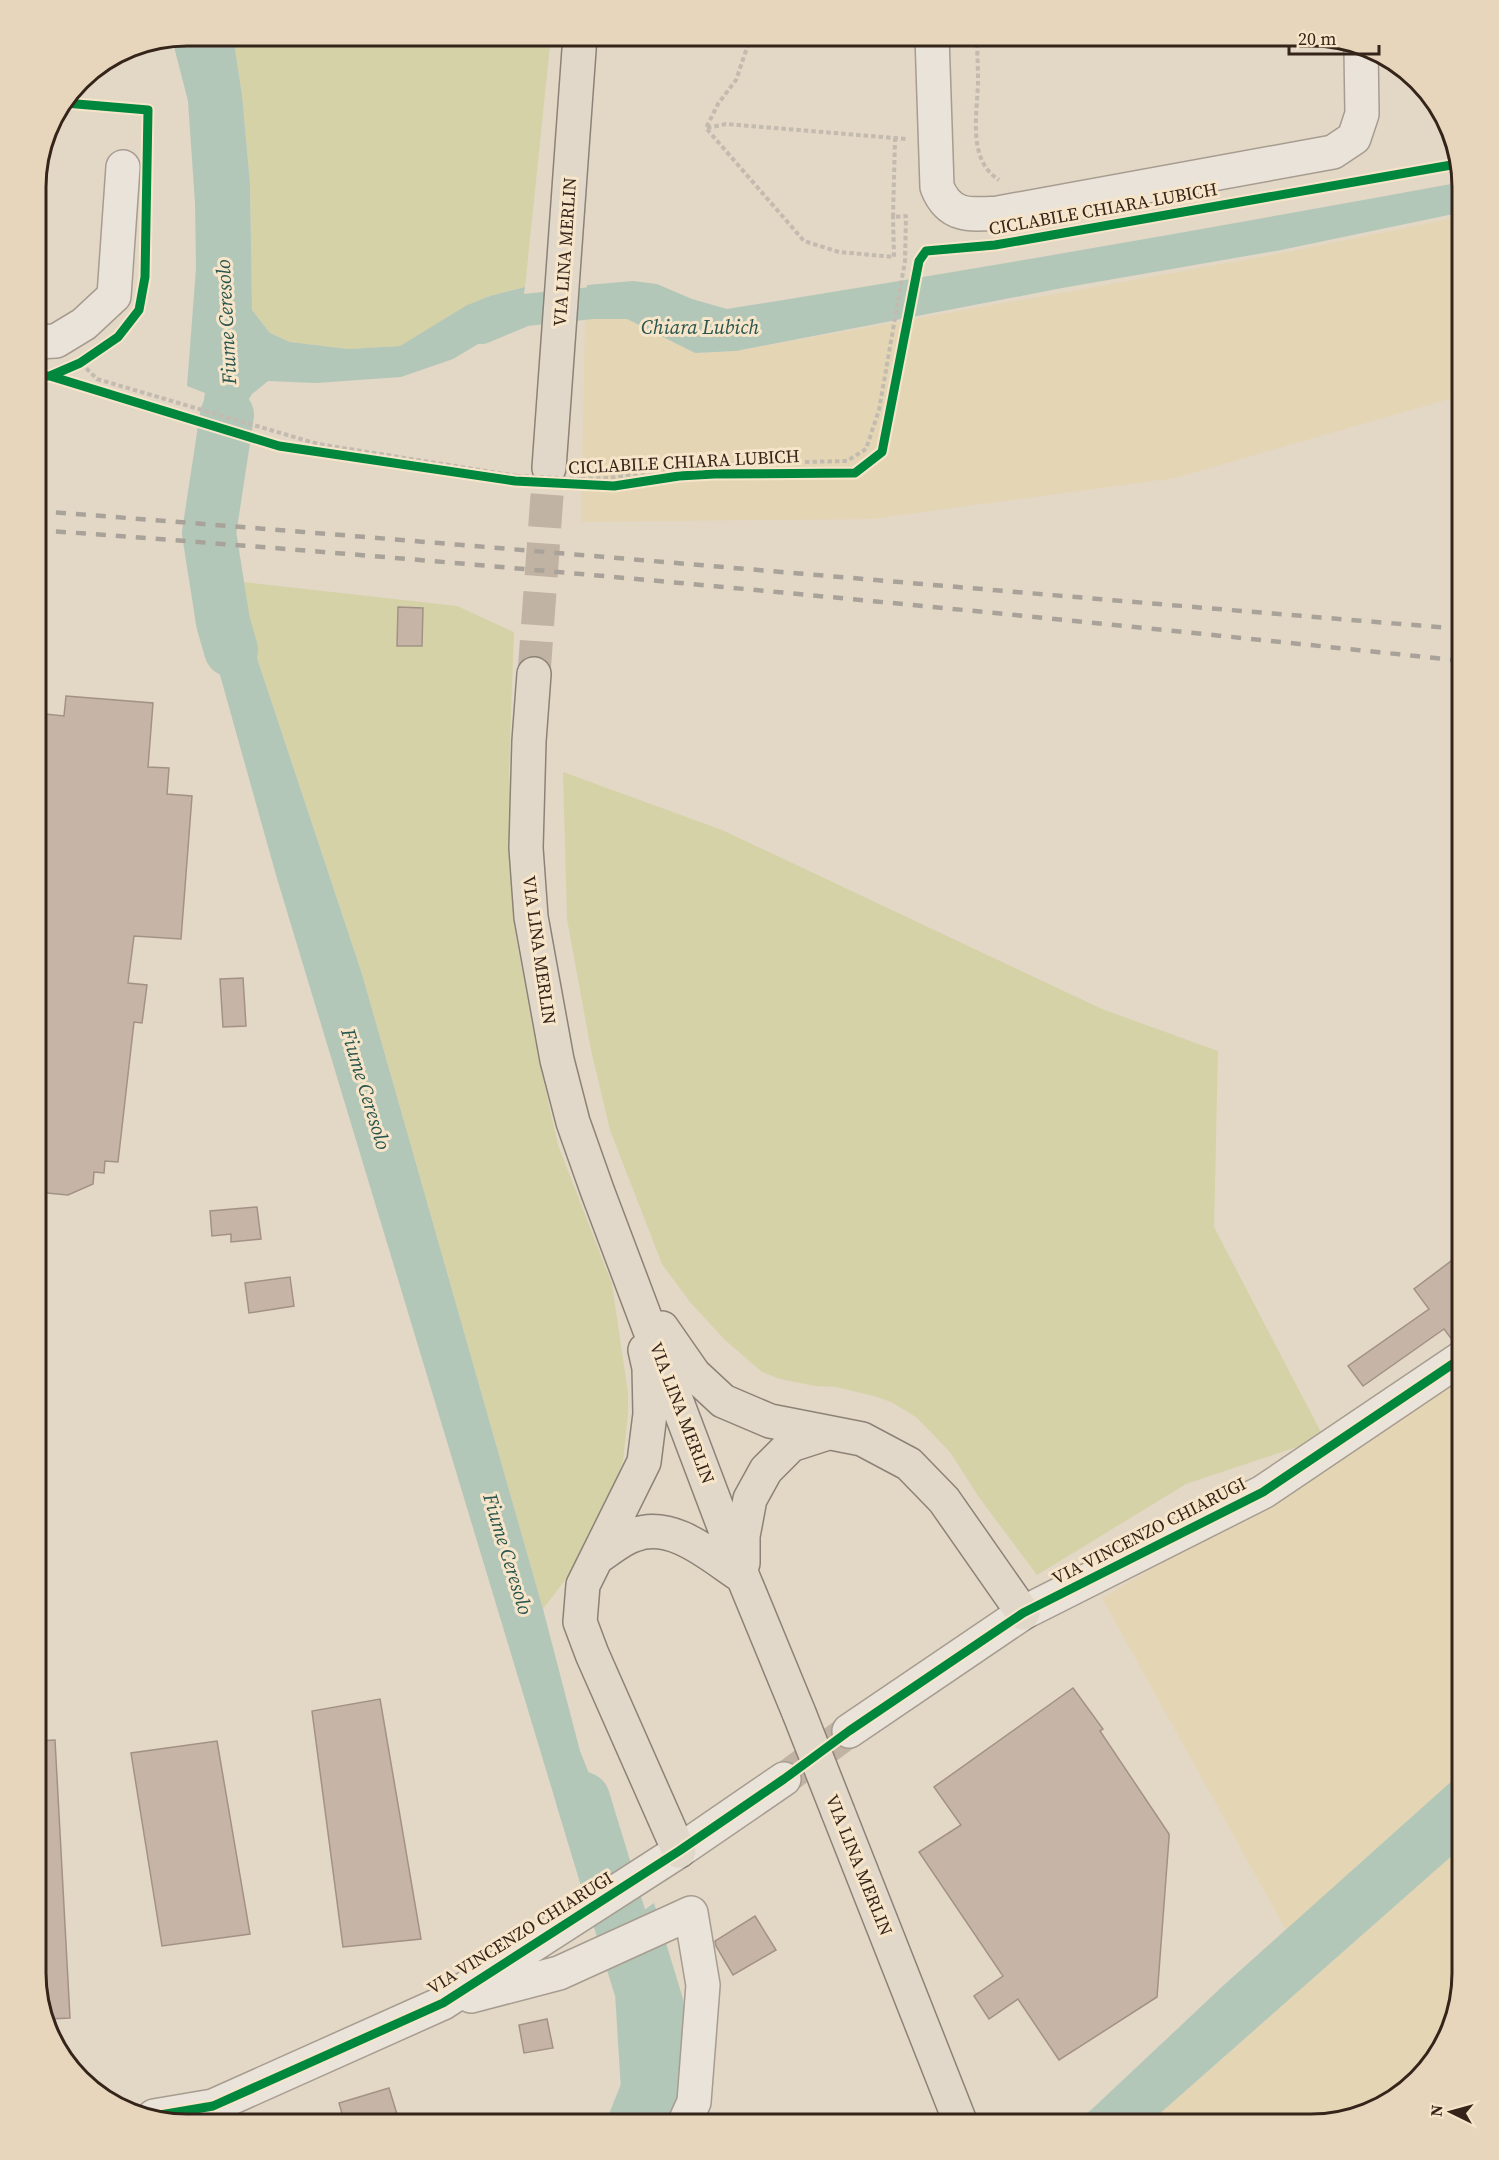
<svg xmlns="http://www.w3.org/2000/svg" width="1499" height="2160" font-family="'Source Serif 4',serif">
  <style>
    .farmland { fill: #e4d6b5 }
    .green { fill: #d6d2a7 }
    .water { fill: #b3c7b9 }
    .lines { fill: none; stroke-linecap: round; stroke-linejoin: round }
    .canal { stroke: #b3c7b9; stroke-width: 32 }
    .river { stroke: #b3c7b9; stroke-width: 54 }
    .building { fill: #c6b4a7; stroke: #a29286; stroke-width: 1.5 }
    .minor-tunnel { stroke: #c0b3a4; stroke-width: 33; stroke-dasharray: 33 16; stroke-linecap: butt }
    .major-tunnel { stroke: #c0b3a4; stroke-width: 33; stroke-dasharray: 33 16; stroke-linecap: butt }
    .minor-casing { stroke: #a79c90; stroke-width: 36 }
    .major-casing { stroke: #8c8277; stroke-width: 36 }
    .path { stroke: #c3bab0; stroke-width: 4; stroke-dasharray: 4.5 3; stroke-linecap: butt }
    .minor { stroke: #eae3d9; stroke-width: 33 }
    .major { stroke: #e2d8c9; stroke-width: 33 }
    .rail { stroke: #a9a299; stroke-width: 4.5; stroke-dasharray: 10 10; stroke-linecap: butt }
    .major-bridge-casing { stroke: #8c8277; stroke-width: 36; stroke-linecap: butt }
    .path-bridge { stroke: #c3bab0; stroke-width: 4; stroke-dasharray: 4.5 3; stroke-linecap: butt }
    .major-bridge { stroke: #e2d8c9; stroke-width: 33 }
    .cycleway-casing { stroke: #f7e5ca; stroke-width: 13 }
    .cycleway { stroke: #00873e; stroke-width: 9 }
    .labels { text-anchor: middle; stroke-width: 6; stroke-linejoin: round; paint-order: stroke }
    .street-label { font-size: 18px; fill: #35241a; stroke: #f7e5ca }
    .water-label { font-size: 20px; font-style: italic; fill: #28554e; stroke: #f7e5ca }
    .rim { fill: none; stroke: #35241a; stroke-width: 3 }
  </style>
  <rect width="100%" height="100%" fill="#e3d7c6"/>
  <path class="farmland" d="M1463,216V395L1175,478L871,519L581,522L585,319L625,318L695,353L736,351L1278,254Z
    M1463,1379V1771L1286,1930L1102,1598L1312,1474Z
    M1463,1846V1973L1443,2049L1388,2104L1312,2124H1148Z"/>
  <path class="green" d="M233,36H551L525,287L490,296L467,305L401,346L348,349L290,342L270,333L252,310L250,183L242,95Z
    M235,581L457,606L514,632L509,771L514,926L539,1061L558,1145L612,1284L628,1393V1414L623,1461L612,1494L575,1567L543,1609L362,974L247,628Z
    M563,772L722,830L1102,1009L1218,1051L1214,1227L1324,1438L1186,1484L1037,1575L978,1496L950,1452L916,1417L891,1402L874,1396L836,1387L815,1386L780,1379L762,1372L725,1340L690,1302L662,1264L610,1130L591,1050L567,919Z"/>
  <path class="water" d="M187,36H233L242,95L250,183L252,310L270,333L290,342L348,349L400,346L467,305L490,296L525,287L520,319L453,359L401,377L316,383L268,381L252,394L246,404L236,490L190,487L205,393L187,386L196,268L195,203L188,101L172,39Z
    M1462,182L1463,212L1281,250L1062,288L736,351L695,353L625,318L585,319L587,285L633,281L657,284L692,299L727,309C972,270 1217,227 1462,182Z
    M192,575L235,581L247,628L362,974L543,1609L580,1751L622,1856L582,1889L276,875Z
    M1463,1771V1846L1148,2124H1070L1091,2110L1225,1984Z
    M654,1903L683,1999L687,2042L676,2124H615L623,2089L617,1998L598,1943Z"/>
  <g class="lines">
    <path class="canal" d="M482,328L525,310L592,303H629"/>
    <path class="river" d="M227,415L209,533L223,622L231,650
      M583,1799L642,1992L648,2089L634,2124"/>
  </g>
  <path class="building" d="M398,607L423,608L422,646H397Z
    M66,696L153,703L148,767L169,768L167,794L192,796L181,939L134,936L128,983L147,985L142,1023L134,1022L118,1162L105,1161L104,1173L94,1172L93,1184L68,1195L36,1192V713L64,716Z
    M243,978L246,1026L223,1027L220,979Z
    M257,1207L261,1239L231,1242V1234L212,1236L210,1211Z
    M1463,1252V1338L1453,1341L1444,1329L1363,1386L1348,1366L1429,1309L1414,1289Z
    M290,1277L294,1306L249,1313L245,1283Z
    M1073,1688L1103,1729L1100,1731L1169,1834V1838L1157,1997L1059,2060L1018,1999L989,2019L974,1996L1003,1976L919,1852L961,1825L934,1787Z
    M380,1699L421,1939L343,1947L312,1711Z
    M55,1740L70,2018L49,2019L36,1973V1741Z
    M217,1741L250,1934L162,1946L131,1753Z
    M755,1916L776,1950L733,1975L716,1946L715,1941Z
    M547,2019L553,2048L524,2053L519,2025Z
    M389,2088L400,2124H345L339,2103Z"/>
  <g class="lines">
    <path class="minor-tunnel" d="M784,1779L849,1731"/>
    <path class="major-tunnel" d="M534,674L549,468"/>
    <g class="minor-casing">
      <path id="minor" d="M932,36L937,187C949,217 969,215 998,213L1333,152L1354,138L1362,114L1361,48
        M36,342L56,341L84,324L114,296L123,167
        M849,1731L1023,1613L1263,1492L1463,1357
        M471,1996L559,1973L691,1913L703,1985L694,2102L684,2124
        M154,2116L213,2106L443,2003L679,1851L784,1779"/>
    </g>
    <g class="major-casing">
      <path id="major" d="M549,468L580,36
        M534,674L529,741L526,848L531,917L557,1060L573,1122L597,1190L743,1577L799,1713
        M662,1328L694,1374L723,1401L770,1421L862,1439L909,1464L944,1500L1023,1613
        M645,1350L649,1368L650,1414L644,1462L583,1585L580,1622L592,1654L679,1851
        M598,1557C609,1550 621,1539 634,1535C673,1520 712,1557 743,1577
        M743,1563V1536L750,1499L766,1470L791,1445L828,1433
        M838,1812L961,2124"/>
    </g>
    <path class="path" d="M751,36L736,80L718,104L706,128L804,241L839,252L894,257L893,217
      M977,36C977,50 978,65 978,79C978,112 966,159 999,180
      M707,128L726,124L906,139
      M81,363L97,379L318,444L517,476
      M581,479L609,478L677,467L716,464L847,461L866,449L879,410L905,261L906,216L893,217L895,139"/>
    <use href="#minor" class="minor"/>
    <use href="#major" class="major"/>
    <path class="rail" d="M36,511C512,547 987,591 1463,629
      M36,530C513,564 988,611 1463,661"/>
    <g class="major-bridge-casing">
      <path id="major-bridge" d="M799,1713L838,1812"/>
    </g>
    <path class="path-bridge" d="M517,476L581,479"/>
    <use href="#major-bridge" class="major-bridge"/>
    <g class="cycleway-casing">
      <path id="cycleway" d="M36,376H50L279,446L515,481L614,486L679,476L714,474L855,473L882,452L919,261L926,251L995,245L1457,164
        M50,376L80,363L118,337L139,310L145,277L148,110L65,103
        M154,2116L213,2106L443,2003L679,1851L784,1779L849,1731L1023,1613L1263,1492L1463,1357"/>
    </g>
    <use href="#cycleway" class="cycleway"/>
  </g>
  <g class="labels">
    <g class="street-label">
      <text transform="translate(1103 209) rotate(-10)" y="6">CICLABILE CHIARA LUBICH</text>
      <text transform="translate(565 252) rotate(-86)" y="6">VIA LINA MERLIN</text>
      <text transform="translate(684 462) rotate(-3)" y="6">CICLABILE CHIARA LUBICH</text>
      <text transform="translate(539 950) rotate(82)" y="6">VIA LINA MERLIN</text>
      <text transform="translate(682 1413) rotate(69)" y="6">VIA LINA MERLIN</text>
      <text transform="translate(1149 1531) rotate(-27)" y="6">VIA VINCENZO CHIARUGI</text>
      <text transform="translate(859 1865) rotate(68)" y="6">VIA LINA MERLIN</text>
      <text transform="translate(520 1933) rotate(-32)" y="6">VIA VINCENZO CHIARUGI</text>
    </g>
    <g class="water-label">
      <text transform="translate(226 322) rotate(-93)" y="7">Fiume Ceresolo</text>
      <text x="700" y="334">Chiara Lubich</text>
      <text transform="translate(366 1089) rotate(73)" y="7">Fiume Ceresolo</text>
      <text transform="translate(508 1554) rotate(73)" y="7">Fiume Ceresolo</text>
    </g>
  </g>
  <path d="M0 0H1499V2160H0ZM187 46H1311A141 141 0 0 1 1452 187V1973A141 141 0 0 1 1311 2114H187A141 141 0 0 1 46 1973V187A141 141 0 0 1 187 46Z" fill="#e7d6bc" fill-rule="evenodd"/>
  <path class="rim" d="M187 46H1311A141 141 0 0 1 1452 187V1973A141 141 0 0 1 1311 2114H187A141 141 0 0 1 46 1973V187A141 141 0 0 1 187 46Z"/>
  <g transform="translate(1451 2112) rotate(275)" stroke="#f7e5ca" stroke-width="4.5" paint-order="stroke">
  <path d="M0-4.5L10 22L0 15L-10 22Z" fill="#35241a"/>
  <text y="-9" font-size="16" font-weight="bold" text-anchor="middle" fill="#35241a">N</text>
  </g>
  <path d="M1289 45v9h90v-9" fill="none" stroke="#35241a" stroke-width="3"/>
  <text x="1298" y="45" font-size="18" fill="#35241a" stroke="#f7e5ca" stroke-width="4.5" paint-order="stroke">20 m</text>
</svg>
